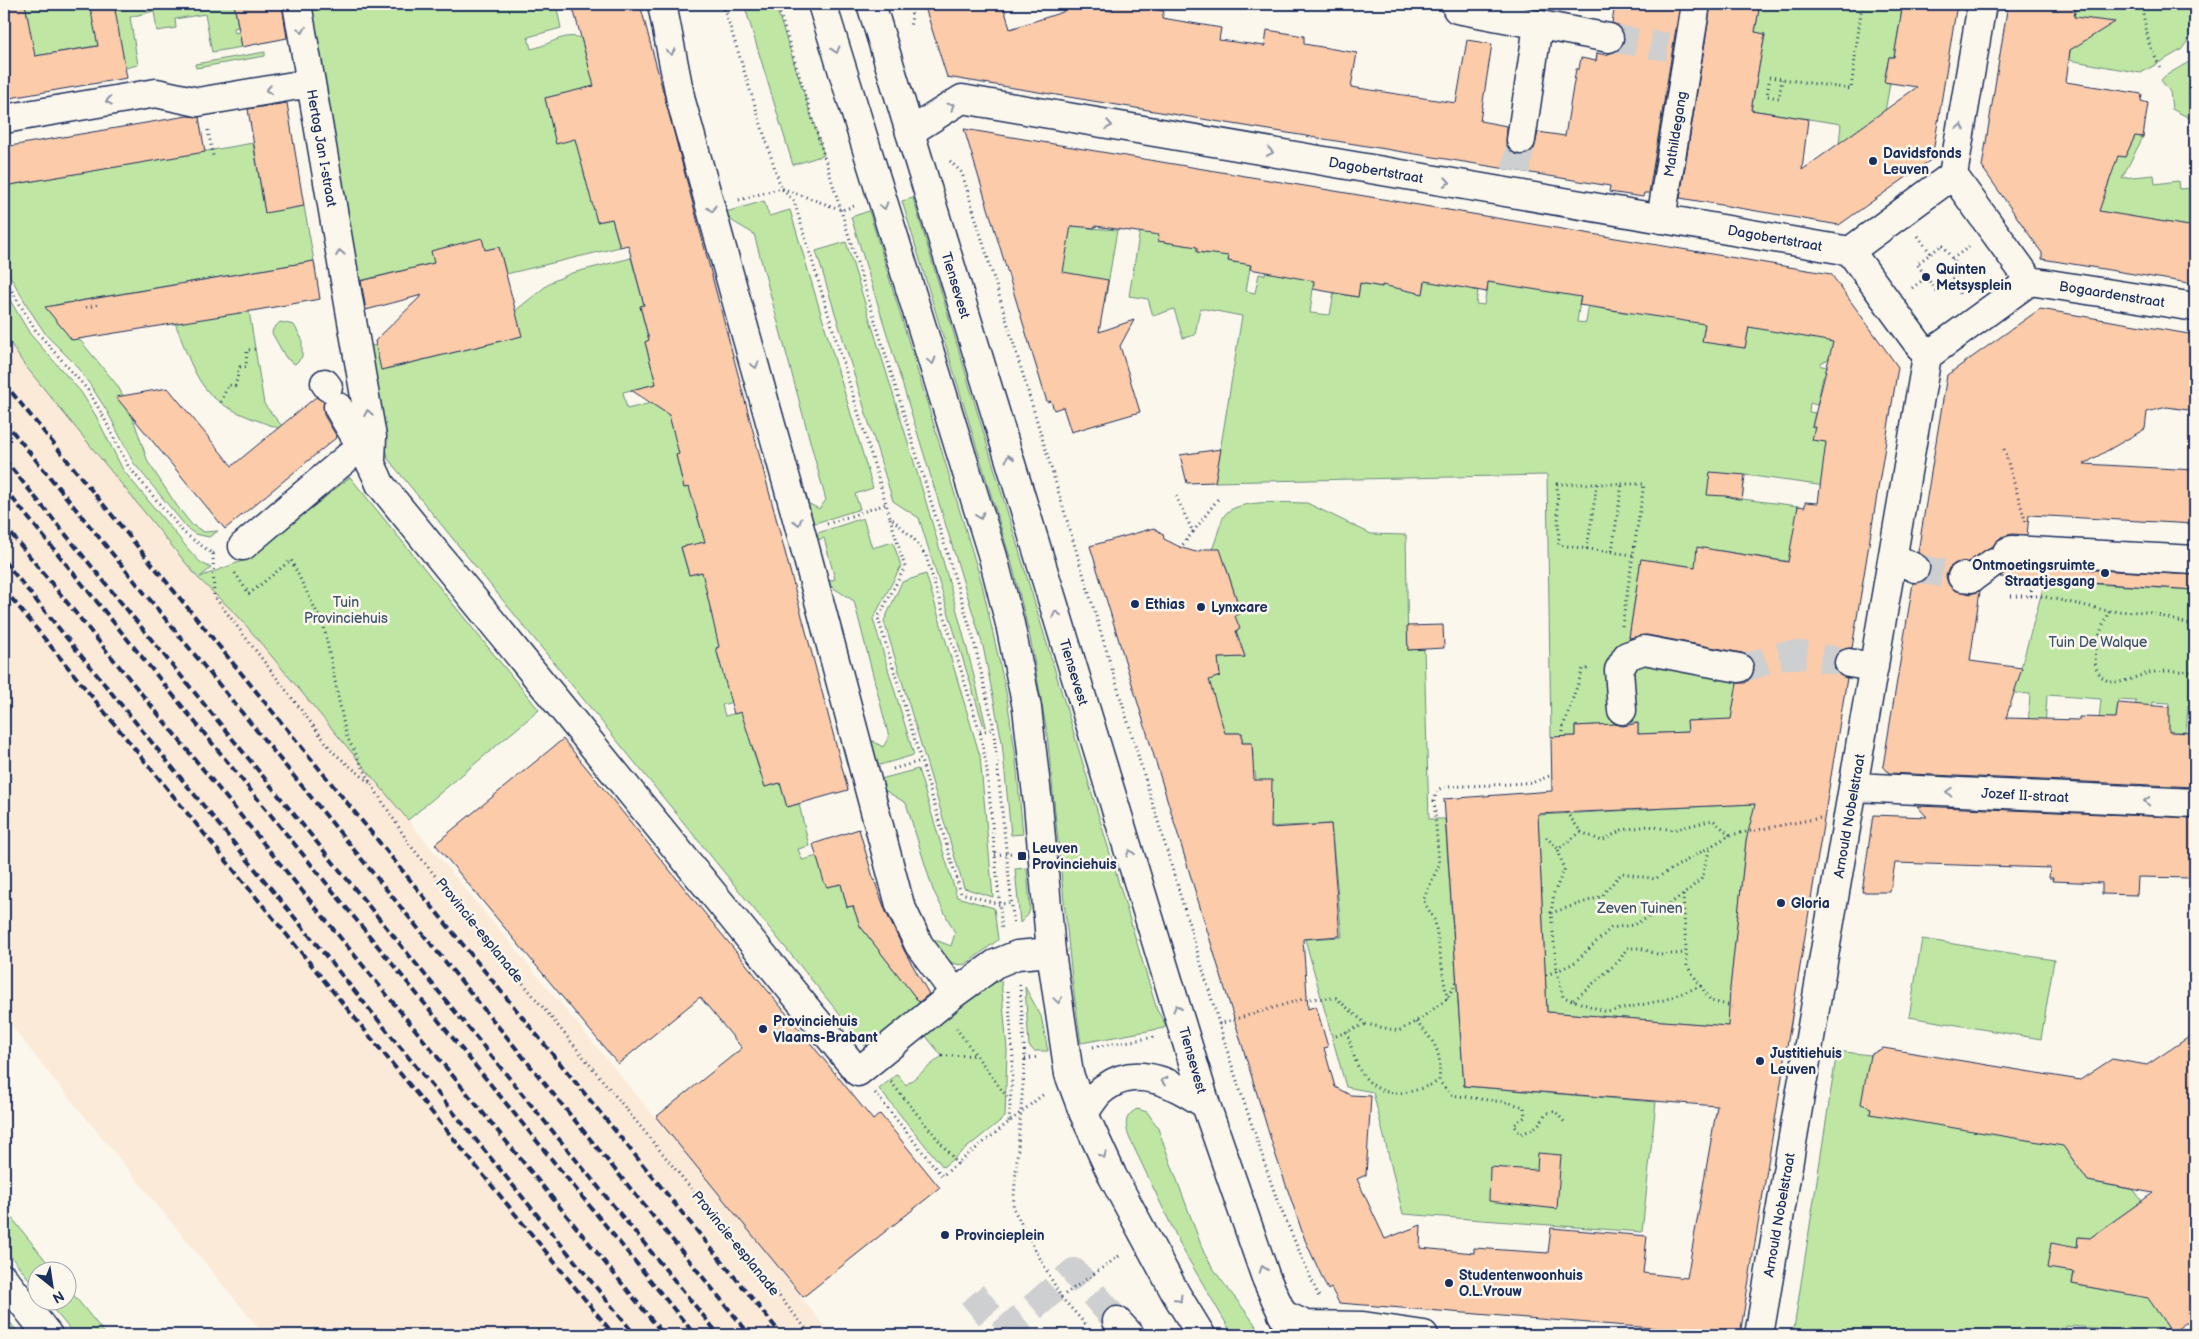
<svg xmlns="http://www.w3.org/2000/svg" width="2199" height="1339" font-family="'Balsamiq Sans',sans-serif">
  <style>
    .built { fill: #fbead8 }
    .green { fill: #bfe7a3; stroke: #6d8b80 }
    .building { fill: #fbcbaa; stroke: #1b2f5e; fill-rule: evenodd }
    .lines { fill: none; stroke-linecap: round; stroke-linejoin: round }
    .minor-tunnel { stroke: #cecfd0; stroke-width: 28; stroke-dasharray: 28 14; stroke-linecap: butt }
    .minor-casing { stroke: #1b2f5e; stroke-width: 31 }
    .major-casing { stroke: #1b2f5e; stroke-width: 31 }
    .path { stroke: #1b2f5e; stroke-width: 3; stroke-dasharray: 1 4; stroke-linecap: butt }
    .minor { stroke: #fbf7ec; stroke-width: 28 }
    .major { stroke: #fbf7ec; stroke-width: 28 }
    .rail { stroke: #1b2f5e; stroke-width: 4; stroke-dasharray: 8 4; stroke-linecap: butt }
    .oneway { stroke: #8b93a5 }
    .poi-dot { fill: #1b2f5e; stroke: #fbf7ec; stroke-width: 2 }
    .labels { text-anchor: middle; stroke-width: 5; stroke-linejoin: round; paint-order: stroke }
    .street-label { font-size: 14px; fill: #1b2f5e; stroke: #fbf7ec }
    .poi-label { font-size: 14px; font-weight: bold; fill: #1b2f5e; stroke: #fbf7ec; text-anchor: start }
    .park-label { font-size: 14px; fill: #3c546c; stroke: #fbf7ec }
  </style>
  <rect width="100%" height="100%" fill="#fbf7ec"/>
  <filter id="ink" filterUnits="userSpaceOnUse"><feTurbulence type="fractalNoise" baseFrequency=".02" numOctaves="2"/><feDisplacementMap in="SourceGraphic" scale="10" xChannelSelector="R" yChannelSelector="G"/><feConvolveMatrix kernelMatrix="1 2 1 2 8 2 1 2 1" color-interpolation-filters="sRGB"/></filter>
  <g filter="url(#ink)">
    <path class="built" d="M4,333L23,363L198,578L239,617L743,1223L831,1335H264L35,1056L4,1015Z"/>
    <path class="green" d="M25,4H234L238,27L234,28L235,33L239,32L242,47L212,52L205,14L175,19L176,28L157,31L154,11L130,17L138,65L125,68L120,42L35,56L4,37V21L28,17Z
      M336,4H556L561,28L528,37L531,49C548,46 563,32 581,38L586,57L603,85L545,98L549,115L619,128L597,222L612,219L620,247L506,274L499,247L355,282L309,11L336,6Z
      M744,4H775L824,155L793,165Z
      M1760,4H1874L1902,9L1894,57H1889L1884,82L1890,83L1882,129L1839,144L1841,124L1751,110L1765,35L1755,32Z
      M2076,4H2195V31L2181,50L2141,73L2069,60Z
      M265,52V56L196,68L195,64Z
      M2194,59L2195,60V121L2172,109L2170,92L2161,80L2165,76Z
      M1665,65L1676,67L1658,169L1648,168Z
      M2135,136L2143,137L2122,178L2154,175L2155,184L2178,181L2179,189L2195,188V227L2102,212L2097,226L2095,190L2105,193L2110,180L2092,152L2125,157Z
      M253,143L265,212L304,206L314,261L55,305L79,339L117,385L128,404L148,462L177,506L192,525L204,532L218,531L209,537L195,534L188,529L133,462L107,411L91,386L74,363L47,336L31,312L4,266V186Z
      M1006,191L1089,228L1117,230L1105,302L1070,313Z
      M913,198L1157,1010L1166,1025L1164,1028L1081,1043L1072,979L1047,733L1030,637L1012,564L902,201Z
      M764,201L769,216L790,210L873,488L855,494L860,509L809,525L802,500L819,509L826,500L754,234L727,218L726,212Z
      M869,211L982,584L1006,692L1015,751L1023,834L1011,835L1002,742L983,646L851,217Z
      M1141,224L1160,227L1158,241L1170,243L1172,231L1198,236L1197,252L1208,254L1209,248L1230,252L1228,261L1236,263L1237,259L1251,262L1246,291L1255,293L1259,274L1265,275L1269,249L1314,281L1310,313L1330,315L1338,269L1345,295L1358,297L1360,283L1382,287L1388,254L1423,293L1428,268L1465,288L1478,291L1476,304L1484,305L1488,282L1511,285L1583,280L1577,322L1586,323L1589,302L1600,306L1599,308L1630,313L1631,311L1710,295L1702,341L1745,348L1749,326L1819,320L1841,352L1821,363V366L1841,368L1853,382L1823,377L1817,405L1810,403L1809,412L1815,413L1812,427L1840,444L1833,487L1745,475L1742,499L1798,506V563L1715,550L1713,569L1641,560L1629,638L1742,655L1734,702L1748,730L1723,720L1688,721V732L1638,734V723H1621V735L1595,725L1575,726V736L1551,737L1547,475L1215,482L1242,316L1200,308L1195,335L1183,338L1174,309L1153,316L1148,299L1129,296Z
      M846,242C895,402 948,562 986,726L984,727L919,518L893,501L816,251Z
      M631,258L644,305L640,307L649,340L645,342L656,384L623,392L627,409L659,401L668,412L673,429L686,453L676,455L684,488L701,485L697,515L705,542L681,548L689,575L720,568L715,596L708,597L711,611L737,642L716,648L720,664L749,697L722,705L725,716L748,710L761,749L753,751L765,787L780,783L787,807L799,804L809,846L798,849L802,860L818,856L821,871L827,887L841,884L847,907L853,906L860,926L921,1004L867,1048L388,459L371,357L367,347L376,345L382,370L521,336L515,311L551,282L572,273Z
      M4,290L30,334L81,392L96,416L123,470L189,550L200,562L211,568L200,577L250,558L350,477L539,710L408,820L239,617L198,578L23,363L4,333Z
      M249,311L264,404L282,426L278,428C257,420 229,412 212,396C193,378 185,347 175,323Z
      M280,322L294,325L302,339V357L295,364L286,358L272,333L273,329Z
      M1307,503L1371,534L1406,535L1408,650L1424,649L1429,819H1445L1464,1086L1656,1102L1642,1232L1403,1214L1373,1092L1346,1087L1305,939L1342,937L1331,824L1263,827L1255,772L1248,773L1244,758L1253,757L1252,743H1242V733H1224L1208,680L1220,676L1218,658L1245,657L1236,631L1235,616L1241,613L1225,564L1212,549C1217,539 1219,525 1224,516C1235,498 1287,503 1307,503Z
      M863,518L872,548L893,542L901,566L873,619L914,755L873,767L865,737L883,747L889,737L854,601L824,582L835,579L824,538L814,541L812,535Z
      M2195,560V705H2188L2186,732H2168L2169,703L2153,702L2151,731H2133L2136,701L2118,700L2115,730H2098L2101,699L2047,695L2045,728H2028L2030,694L2014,693L2045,581L2192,590Z
      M926,574L980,756L993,897L964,888L884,621L902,582Z
      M918,769L957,897L994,908L998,940L966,964C948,968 940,952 933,939L951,946L955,933L933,890L906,803L879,787L877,780Z
      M1827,800L1746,841L1730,991L1795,996L1790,1031L1547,1012L1538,815Z
      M1027,868L1030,909L1028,915L1020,923L1015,869Z
      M1922,939L2054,960L2041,1039L1909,1017Z
      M1001,980L1007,1050L1005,1117L943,1167L879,1089L897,1074L906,1085L942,1056L925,1035L984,988Z
      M1025,987L1041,1016L1048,1051H1034L1029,1046Z
      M1837,1051L1870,1055L2063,1145L2088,1181L2134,1190L2142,1201L2090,1238L2079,1237L2072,1284L2127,1294L2132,1267L2190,1271L2195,1267V1277L2154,1306L2172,1333L2066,1326L2064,1335H1793Z
      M1137,1109L1147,1112L1157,1126L1204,1253C1220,1283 1244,1306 1262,1335H1233L1183,1250L1129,1137C1125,1124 1124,1116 1137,1109Z
      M4,1208L54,1271L38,1272L37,1289L4,1248Z
      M68,1288L106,1335H75L47,1302H68Z
      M4,1315L20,1335H4Z"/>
    <path class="building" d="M4,4H25L35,56L98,46L90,7L114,4L127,78L4,99Z
      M234,4H282L287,38L242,47Z
      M572,4H640L848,790L787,807L780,783L765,787L741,712L734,714L716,648L719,647L702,572L689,575L681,547L705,542L689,487L684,488L676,455L679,454L669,415L631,390L656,384L645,342L649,340L640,306L644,305L628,245L620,247L612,219L597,222L575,139L556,144L545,98L594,86Z
      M924,4H1003L1010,29L1063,12L1064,5L1112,11L1113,4H1121L1164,11L1162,18L1221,28L1219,40L1265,46L1267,30L1304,36V44L1357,53L1351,87L1456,103L1467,40L1492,44L1480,121L1507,126L1506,145L1512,152L1519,155L1527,154L1534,149L1538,132L1565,136L1576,69H1579L1581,58L1596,61L1597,53L1606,55L1621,48L1624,40V32L1619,26L1612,23L1615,4H1680L1649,193H1644L1643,197L1609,192L1610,186L947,77Z
      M1711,4H1760L1755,32L1765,34L1751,110L1808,119L1802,170L1917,87L1884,82L1889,57H1894L1903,4H1957L1932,159L1839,225L1680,198Z
      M2008,4H2076L2074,17L2115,22L2070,50L2066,82L2142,94L2141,101L2148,103L2143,137L2135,136L2125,157L2118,156L2099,211L2195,227V284L2042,259V253L1982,167Z
      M287,103L304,206L265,213L248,109Z
      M187,116L199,117L205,152L4,186V147Z
      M964,129L1831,274L1898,367L1852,648L1843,649L1837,654L1834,660L1835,669L1840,675L1847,678L1740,1335L1339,1303L1331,1288L1328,1290L1305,1240L1275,1153L1090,546L1154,528L1163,534L1164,539L1182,548L1196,552L1204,549H1220L1241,613L1235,616L1240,629L1236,631L1245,657L1218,658L1220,676L1209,680L1225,733H1242V743H1252L1254,780H1272L1271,828L1331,824L1340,936L1303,939L1308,1009L1316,1006L1328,1047L1324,1048L1335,1087L1350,1095L1371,1096L1366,1175L1357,1179L1385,1239L1421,1225L1420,1248L1474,1253V1248L1548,1253L1551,1228L1647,1236L1643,1273L1687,1278L1717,1106L1464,1086L1444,799L1552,791L1551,737L1575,736V726L1615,724L1623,726L1638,723V734L1688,732L1687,721L1731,719L1737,683H1745L1750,679L1754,671V663L1749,656L1742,653L1647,635L1629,638L1641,559L1695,567L1697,547L1788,562L1798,506L1805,507V502L1818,503L1826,442L1812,440L1815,427H1812L1833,342L1749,327L1745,348L1702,342L1705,324L1579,305L1581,297L1488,282L1487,292L1425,281L1423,294L1382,285V287L1360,283L1358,297L1313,289L1314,281L1250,269L1251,265L1228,261L1229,256L1197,252V247L1158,241L1159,235L1095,226V228L1071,226L1063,272L1108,280L1099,332L1134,320L1120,346L1140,412L1071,432L1063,407L1054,410L1051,401L1047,402ZM1755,804L1746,841L1730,988L1728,1026L1547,1012L1538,814Z
      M482,238L485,250L499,247L522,336L381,370L375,341L422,295L366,310L361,281L434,263L431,251Z
      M314,261L320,299L246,312L72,340L45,307Z
      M2040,309L2195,335V411L2167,407L2147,412L2145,429L2084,464L2195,470V524L2029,515L2027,535L2012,534L2001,537L1993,546L1968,562L1956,563L1949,568L1946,576L1948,583L1953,589L1970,594L1980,591L1970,661L2022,668L2006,718L2079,720V717L2116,718L2118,703L2169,707V732L2195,733V787L1889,773L1883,766L1913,583L1924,581L1929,575L1931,568L1928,559L1918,552L1947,375Z
      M168,388L232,466L316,397L324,402V415L337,437L225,529L116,397Z
      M1221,449L1215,482L1187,483L1180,455Z
      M1710,472L1745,475L1742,500L1726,496L1707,495Z
      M2015,566L2195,575V590L2000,577L2009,567Z
      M1443,625L1444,648L1408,650L1407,626Z
      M563,739L873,1120L880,1114L940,1188L803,1297L656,1117L742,1048L700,997L618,1064L435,844Z
      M1917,806L2195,818V878L2138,877L2137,895L2102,894V883L2052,881L2053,878H2049L2050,868L1895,863L1890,892H1862L1873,815L1927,817Z
      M859,829L872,874L886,912L905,952L929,994L919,1002L860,926L853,906L847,907L841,884L827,887L824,882L813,844Z
      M2195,1033V1316L2172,1333L2148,1298L2072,1284L2074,1272L2047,1268L2051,1243L2077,1248L2078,1237L2090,1238L2153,1193L2088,1181L2063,1146L1870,1114L1871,1108L1861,1104L1870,1055L1883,1048L2080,1080L2112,1059L2147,1065Z
      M1538,1153L1561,1155L1557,1209L1489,1201L1490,1167L1537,1170Z"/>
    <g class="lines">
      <path class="minor-tunnel" d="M1609,38L1668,47
        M1516,171L1521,140
        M1915,568L1962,577
        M1739,668C1757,667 1770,656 1788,655C1805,653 1832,661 1849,663
        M972,1294L1004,1333
        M1001,1335L1074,1272L1117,1321"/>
      <g class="minor-casing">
        <path id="minor" d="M297,4L311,83
          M662,4L681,101L801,533L900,905L919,945L955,993
          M1458,4L1457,9L1609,38
          M4,119L156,93L198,102L311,83L372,437L371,461
          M910,132L962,99L1850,251
          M1521,140L1538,25
          M1953,175L2030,281L1927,356L1850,251Z
          M1953,175L1982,4
          M1661,219L1696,4
          M2030,281L2195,307
          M325,383L328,387
          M338,407C352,433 370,457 380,484L858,1072L955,993L995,964L1017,955L1051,952
          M243,546L360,447
          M2007,552L2012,550L2195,560
          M1893,557L1915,568
          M1962,577L1972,578L1994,562
          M1849,663L1874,667
          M1622,710L1619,670L1627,656L1644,650L1739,668
          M1854,787L2195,803
          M4,1279L48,1335
          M1282,1314L1306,1325L1363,1326L1424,1335
          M1117,1321L1130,1335
          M1759,1335L1927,356"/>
      </g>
      <g class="major-casing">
        <path id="major" d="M822,4L993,557L1010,624L1027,708L1038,804L1051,952L1069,1074L1084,1114L1113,1177L1176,1294L1201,1335
          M871,4L1206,1105L1266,1278L1292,1335
          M1084,1114C1090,1104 1096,1093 1106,1087C1139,1063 1178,1086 1206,1105"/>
      </g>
      <path class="path" d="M723,4L781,188L794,201L890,517L914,539L926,556L980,732L987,770L1002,930
        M777,4L973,637L993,724L1014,926
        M909,4L912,16L910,27
        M2141,4L2149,43L2161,70
        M1769,77L1851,89L1862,4
        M1769,82L1767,96L1779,98L1782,79
        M208,130L213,156
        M950,161L962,173L1231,1063L1277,1200L1319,1297
        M739,200L781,188L842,210L854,206
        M1918,236L1931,254
        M1942,245L1962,272L1936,290L1917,264Z
        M1952,259L1970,246
        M4,278L36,331L87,389L102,414L128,466L184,533L213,554L216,553
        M1950,281L1962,296
        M1912,288L1927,277
        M86,307L98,305
        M221,402L228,385L235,386L240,367H246L247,350L255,349
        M2004,449L2026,523
        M1176,496L1193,532L1180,548
        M890,518L905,567L878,618L961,893L999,904L1012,903
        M827,524L886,504
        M1193,532L1220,496
        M1587,549L1597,484
        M1612,551L1622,484
        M213,554L214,596L334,753L370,783
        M235,573L249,594L291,560L324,627L346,735L372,785L410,845L811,1335
        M2011,596H2041L2109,611L2148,612L2195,626
        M2031,596L2032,580
        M2109,611C2101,628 2081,675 2112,682C2124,684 2138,675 2149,673C2164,670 2180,671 2195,672
        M1622,626L1644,484H1557L1559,545L1633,555
        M980,732L993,729
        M1563,737V727L1583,669H1590
        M893,769L921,761
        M1566,812L1581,832L1602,841L1622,830L1648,826L1673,830L1713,820L1730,835
        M1546,837L1558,849L1581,832
        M995,855L1013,853
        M1683,895L1687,966L1711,1001L1736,1007
        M1551,913L1554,893L1564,870L1558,849
        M1546,975L1557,971L1551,913L1600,897L1622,873L1655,879L1730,835L1820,818
        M1020,985L1025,1059L1013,1208L1061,1297L1087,1326
        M1701,986L1664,1000L1607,1012L1563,997L1557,971L1574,963L1611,928L1633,925L1649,917L1683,895L1701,879L1710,848
        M1008,991L1013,1058L1009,1122
        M1447,999L1435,921L1423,900L1439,865L1434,801L1437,790L1444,787L1510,784L1534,782L1552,775
        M1574,1000L1619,961L1627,948H1640L1660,955L1685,953
        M1416,1022C1436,1043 1442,1051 1439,1081L1451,1095L1510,1103L1524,1107L1525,1117L1514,1125L1520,1134C1533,1130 1540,1126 1545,1114L1555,1111L1565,1123
        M1219,1024L1303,999L1336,998L1366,1024L1399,1031L1420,1019L1447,999L1457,981
        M956,1028L1010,1101
        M1347,1032C1351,1045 1354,1061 1361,1072C1382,1103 1411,1094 1439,1081
        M1336,1036L1366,1024
        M1093,1047L1156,1037
        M942,1056L976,1055
        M1025,1059L1038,1057
        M891,1082L958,1164
        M875,1093L942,1176L1045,1093
        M1061,1297L1122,1254
        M4,1332L6,1335"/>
      <use href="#minor" class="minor"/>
      <use href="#major" class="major"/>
      <path class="rail" d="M4,383L782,1335
        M4,421L750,1335
        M4,459L719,1335
        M4,488L695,1335
        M4,525L664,1335
        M4,561L635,1335
        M4,589L614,1335"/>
    </g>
    <defs><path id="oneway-chevron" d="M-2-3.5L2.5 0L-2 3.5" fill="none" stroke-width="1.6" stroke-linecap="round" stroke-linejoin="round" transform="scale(1.25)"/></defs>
    <g class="oneway">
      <use href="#oneway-chevron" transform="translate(302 30) rotate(80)"/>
      <use href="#oneway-chevron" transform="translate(836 50) rotate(73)"/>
      <use href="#oneway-chevron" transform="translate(671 52) rotate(79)"/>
      <use href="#oneway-chevron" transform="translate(269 90) rotate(170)"/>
      <use href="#oneway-chevron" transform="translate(109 101) rotate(170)"/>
      <use href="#oneway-chevron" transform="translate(951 106) rotate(-33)"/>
      <use href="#oneway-chevron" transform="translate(1109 125) rotate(10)"/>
      <use href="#oneway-chevron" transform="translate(1961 127) rotate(-80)"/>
      <use href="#oneway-chevron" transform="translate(1270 152) rotate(10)"/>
      <use href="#oneway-chevron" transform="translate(1447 182) rotate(10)"/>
      <use href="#oneway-chevron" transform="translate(884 206) rotate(73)"/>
      <use href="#oneway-chevron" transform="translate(712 209) rotate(74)"/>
      <use href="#oneway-chevron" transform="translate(340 253) rotate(-100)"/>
      <use href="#oneway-chevron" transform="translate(932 361) rotate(73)"/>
      <use href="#oneway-chevron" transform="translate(755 365) rotate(75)"/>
      <use href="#oneway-chevron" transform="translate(368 413) rotate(-100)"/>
      <use href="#oneway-chevron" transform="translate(1009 458) rotate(-107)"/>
      <use href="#oneway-chevron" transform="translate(980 516) rotate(73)"/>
      <use href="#oneway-chevron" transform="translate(798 522) rotate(74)"/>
      <use href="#oneway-chevron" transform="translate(1056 614) rotate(-107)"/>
      <use href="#oneway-chevron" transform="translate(1949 792) rotate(-177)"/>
      <use href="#oneway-chevron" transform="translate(2147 801) rotate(-178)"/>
      <use href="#oneway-chevron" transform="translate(1130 853) rotate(-107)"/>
      <use href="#oneway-chevron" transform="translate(1058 1000) rotate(82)"/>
      <use href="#oneway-chevron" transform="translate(1177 1008) rotate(-107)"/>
      <use href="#oneway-chevron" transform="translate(1164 1081) rotate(-164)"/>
      <use href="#oneway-chevron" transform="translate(1103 1155) rotate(65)"/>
      <use href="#oneway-chevron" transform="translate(1263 1269) rotate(-109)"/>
      <use href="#oneway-chevron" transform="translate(1179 1299) rotate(59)"/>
    </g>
  </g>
  <g class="poi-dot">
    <circle cx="1873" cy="161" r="5"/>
    <circle cx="1926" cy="277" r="5"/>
    <circle cx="2105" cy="573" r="5"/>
    <circle cx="1135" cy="604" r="5"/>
    <circle cx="1201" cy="607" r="5"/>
    <rect x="1017" y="851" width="10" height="10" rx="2.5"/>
    <circle cx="1781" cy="903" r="5"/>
    <circle cx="763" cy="1029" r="5"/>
    <circle cx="1760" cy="1061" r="5"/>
    <circle cx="945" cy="1235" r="5"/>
    <circle cx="1449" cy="1283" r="5"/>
  </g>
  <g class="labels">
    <g class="street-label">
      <text transform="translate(1675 134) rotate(-81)" y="5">Mathildegang</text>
      <text transform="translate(322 148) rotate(80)" y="5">Hertog Jan I-straat</text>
      <text transform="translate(1376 170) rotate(10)" y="5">Dagobertstraat</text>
      <text transform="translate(1775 238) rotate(10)" y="5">Dagobertstraat</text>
      <text transform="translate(956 285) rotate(73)" y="5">Tiensevest</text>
      <text transform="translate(2112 294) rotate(9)" y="5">Bogaardenstraat</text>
      <text transform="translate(1074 672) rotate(73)" y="5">Tiensevest</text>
      <text transform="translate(2025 795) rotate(3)" y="5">Jozef II-straat</text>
      <text transform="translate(1849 816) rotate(-80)" y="5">Arnould Nobelstraat</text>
      <text transform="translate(480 930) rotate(51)" y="5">Provincie-esplanade</text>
      <text transform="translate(1193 1060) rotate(74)" y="5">Tiensevest</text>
      <text transform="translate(1779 1215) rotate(-80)" y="5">Arnould Nobelstraat</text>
      <text transform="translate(736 1243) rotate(51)" y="5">Provincie-esplanade</text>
    </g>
    <g class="poi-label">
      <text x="1883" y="158">Davidsfonds<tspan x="1883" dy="16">Leuven</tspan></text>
      <text x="1936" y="274">Quinten<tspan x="1936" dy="16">Metsysplein</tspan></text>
      <text x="2095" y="570" text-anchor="end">Ontmoetingsruimte<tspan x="2095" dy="16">Straatjesgang</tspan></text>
      <text x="1145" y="609">Ethias</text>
      <text x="1211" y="612">Lynxcare</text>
      <text x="1032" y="853">Leuven<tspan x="1032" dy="16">Provinciehuis</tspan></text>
      <text x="1791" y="908">Gloria</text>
      <text x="773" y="1026">Provinciehuis<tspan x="773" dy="16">Vlaams-Brabant</tspan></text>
      <text x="1770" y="1058">Justitiehuis<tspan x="1770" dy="16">Leuven</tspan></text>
      <text x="955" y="1240">Provincieplein</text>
      <text x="1459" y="1280">Studentenwoonhuis<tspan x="1459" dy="16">O.L.Vrouw</tspan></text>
    </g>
    <g class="park-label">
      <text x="346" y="607">Tuin<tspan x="346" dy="16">Provinciehuis</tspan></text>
      <text x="2098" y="647">Tuin De Walque</text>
      <text x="1640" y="913">Zeven Tuinen</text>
    </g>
  </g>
  <rect width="2199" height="1339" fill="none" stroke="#fbf7ec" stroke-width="20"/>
  <rect x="10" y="10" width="2179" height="1319" fill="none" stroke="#1b2f5e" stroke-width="2" filter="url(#ink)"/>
  <g transform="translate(52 1286) rotate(150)"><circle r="24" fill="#fbf7ec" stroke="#a1a7b3"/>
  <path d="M0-4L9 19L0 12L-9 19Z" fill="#1b2f5e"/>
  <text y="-8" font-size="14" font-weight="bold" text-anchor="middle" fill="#1b2f5e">N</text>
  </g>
</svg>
